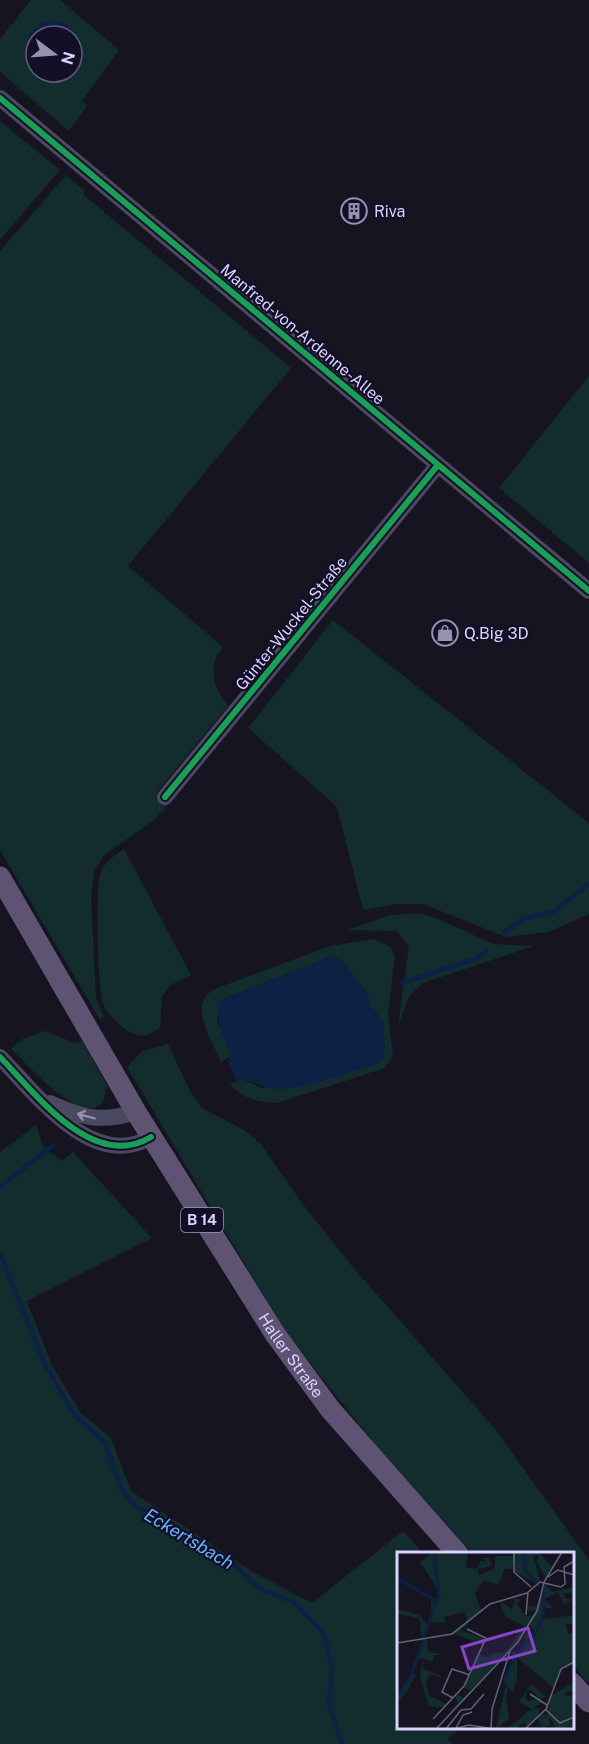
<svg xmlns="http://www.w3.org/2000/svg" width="589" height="1744" font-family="'Public Sans',sans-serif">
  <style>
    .green { fill: #132c2d; fill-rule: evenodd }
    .water { fill: #0d2144 }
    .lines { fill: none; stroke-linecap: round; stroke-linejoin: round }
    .stream { stroke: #0d2144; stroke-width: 4.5 }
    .minor { stroke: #4a4962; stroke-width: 16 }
    .major { stroke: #5e5373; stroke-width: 21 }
    .cycleway-casing { stroke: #130f26; stroke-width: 10 }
    .cycleway { stroke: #1a9f57; stroke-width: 6 }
    .oneway { stroke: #928eb0 }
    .labels { text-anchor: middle; stroke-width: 4.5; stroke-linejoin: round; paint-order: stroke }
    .shield { fill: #130f26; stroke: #9e99be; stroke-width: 1.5 }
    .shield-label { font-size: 15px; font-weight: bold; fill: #d9d4ff }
    .poi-label { font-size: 16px; fill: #d9d4ff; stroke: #130f26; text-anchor: start }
    .street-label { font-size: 16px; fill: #d9d4ff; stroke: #130f26 }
    .water-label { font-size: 18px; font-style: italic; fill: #62b6ff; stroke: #130f26 }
    .inset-river { fill: none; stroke: #0d2144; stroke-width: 3 }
    .inset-road { fill: none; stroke: #64617a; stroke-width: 1.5 }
    .view { fill: #8945c9; fill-opacity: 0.15; stroke: #8945c9; stroke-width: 3 }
    .inset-edge { fill: none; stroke: #d9d4ff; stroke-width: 3 }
  </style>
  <rect width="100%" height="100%" fill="#161421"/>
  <path class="green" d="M31,0H60L119,50L82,101L87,106L69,131L0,72V39ZM36,36H72V72H36Z
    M0,121L60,170L0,240Z
    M66,175L84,190V195L291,368L128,566L223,647C206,667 214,687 228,706L157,792L170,803L153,821L104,855L94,872L91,897L96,999L104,1017L100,1020L0,850V251Z
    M589,376V563L499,488Z
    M333,620L589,823V914L548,932L506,937L423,904H396L363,910L337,807L248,728Z
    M124,849L191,975L171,985L162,996L160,1028C155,1031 149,1035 143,1036C130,1037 109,1017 104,1006C97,990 95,886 101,871C106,861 115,855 124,849Z
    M420,913L438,919L494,944L534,946L423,983L409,996L398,1026L409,946L396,931L347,930L390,915Z
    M373,939L390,947L395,956L388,1014L393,1056L385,1068L277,1103C257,1102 243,1099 230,1084L242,1079L262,1088L293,1087L376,1064L383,1059V1021L370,1006L367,992L332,956L221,1000L217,1019L231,1056L221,1062C212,1040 185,1002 217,988L330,946Z
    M45,1031L75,1043L82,1041L107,1085C101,1148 29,1066 11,1049L22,1039Z
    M168,1044L190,1091L202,1108L244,1130L260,1143L302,1203L351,1265L496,1430L589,1560V1684L573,1666L572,1554L472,1553L377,1447L284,1330L127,1067L141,1052Z
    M36,1125L43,1146L62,1161L73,1152L152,1238L27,1301L52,1366L81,1413L111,1438L131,1491L253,1572L312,1603L403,1531L423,1553L398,1554V1728H460L448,1739L452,1744H0V1152Z"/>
  <path class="water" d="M50,20C72,20 84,42 72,61V36H36V65C20,49 27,25 50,20Z
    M332,956L341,960L367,992L370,1006L383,1021L385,1050L383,1059L376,1064C345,1073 309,1089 277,1089C262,1089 249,1078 236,1080L228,1060L231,1056C224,1037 213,1019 221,1000Z"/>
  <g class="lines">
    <path class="stream" d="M504,932L524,919L555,911L589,884
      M402,983L478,958L486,951
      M0,1187L52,1146
      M0,1254L43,1360L73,1413L105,1443L121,1488L137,1508L157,1516L190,1539L229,1560L260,1589L294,1602L324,1634L332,1668L329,1705L342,1744"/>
    <path class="minor" d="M0,98L589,591
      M165,797L438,465
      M0,1057C36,1094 93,1172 151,1137
      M50,1103C84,1118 100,1123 136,1112"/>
    <g class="major">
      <path id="s1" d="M0,877L136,1112L275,1334L330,1409L458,1554"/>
      <path d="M572,1683L589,1702"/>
    </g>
    <g class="cycleway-casing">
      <path id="cycleway" d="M0,98L589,591
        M165,797L438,465
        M0,1057C36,1094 93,1172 151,1137"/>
    </g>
    <use href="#cycleway" class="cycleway"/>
  </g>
  <defs><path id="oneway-shaft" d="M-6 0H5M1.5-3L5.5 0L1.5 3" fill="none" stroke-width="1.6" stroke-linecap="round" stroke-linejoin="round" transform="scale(1.5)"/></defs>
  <use class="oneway" href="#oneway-shaft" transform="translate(86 1116) rotate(-165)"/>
  <defs>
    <g id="building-ring" transform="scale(1.35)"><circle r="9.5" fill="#130f26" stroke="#9591b1" stroke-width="1.5"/><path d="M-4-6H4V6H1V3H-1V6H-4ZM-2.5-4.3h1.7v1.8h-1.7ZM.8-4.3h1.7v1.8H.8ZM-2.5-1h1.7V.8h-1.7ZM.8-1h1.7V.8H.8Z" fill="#9591b1"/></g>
    <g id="shop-ring" transform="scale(1.35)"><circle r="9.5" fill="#130f26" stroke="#9591b1" stroke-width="1.5"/><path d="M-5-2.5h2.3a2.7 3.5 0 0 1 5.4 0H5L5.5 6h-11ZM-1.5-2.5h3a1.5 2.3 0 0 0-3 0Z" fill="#9591b1"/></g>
  </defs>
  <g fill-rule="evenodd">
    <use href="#building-ring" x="354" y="211"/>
    <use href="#shop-ring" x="445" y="633"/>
  </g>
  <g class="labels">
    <rect class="shield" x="181" y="1208" width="42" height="24" rx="4.5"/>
    <g class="shield-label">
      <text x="202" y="1225">B 14</text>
    </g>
    <g class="poi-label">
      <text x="374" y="217">Riva</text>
      <text x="464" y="639">Q.Big 3D</text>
    </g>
    <g class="street-label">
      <text transform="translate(303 334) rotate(40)" y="6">Manfred-von-Ardenne-Allee</text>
      <text transform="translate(291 623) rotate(-51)" y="6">Günter-Wuckel-Straße</text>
      <text dy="6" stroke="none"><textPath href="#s1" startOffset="560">Haller Straße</textPath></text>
    </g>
    <g class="water-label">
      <text transform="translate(189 1539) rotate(31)" y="6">Eckertsbach</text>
    </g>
  </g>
  <g transform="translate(397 1552)">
    <rect width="177" height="177" fill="#161421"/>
    <path d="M35,0H71L69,15L81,17L83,9L89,10L85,6L92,5L94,14L81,17L82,23L98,16V4H117V0H142L155,15L148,25L140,11L141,3H136L143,29L139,31L117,19L116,13L114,17H108L101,33L87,28L78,42L84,58L63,79L88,85L85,93L58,82L50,84L70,68L67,60L47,65L48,71L34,70V49L39,51L42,39L23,10ZM148,31L155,40L177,35V42L166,41L169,47L177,46L167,53L161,40L147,47L157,57L147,55L146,67L177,63V73L169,72L171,82H177V109L163,117L157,136L120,105V126L116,140L111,135L109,146L112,167L99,177L109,132L106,130L117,106L114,104L117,98L121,102L127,96L129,80L139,81L133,74ZM118,46L123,47L120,52L129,65L138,62L137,57L131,60L132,54L142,55L139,62L119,92L66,148L45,168L61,151L58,146L61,142L66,146L74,138L67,136L82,102L91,106L96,101L109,100L127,74L109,65L102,49L115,57ZM0,57L22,63L31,73L28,82L32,100L49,103H37L36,110L28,107L25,116L50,127L33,122L29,130L32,144L50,152L47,155H32L23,123L24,116L27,106H23L15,122L19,123L4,148L0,146L14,122L25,87L22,66L0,62ZM177,130V139L168,140V144L177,143V163L164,171L177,167V174L159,177L152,164L153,173L145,176L141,166L131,174L127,170L119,177H110L134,157L122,150L134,132L148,144L144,149L136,139L131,138L128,146L131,150L137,147L146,150L135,157L142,156V164L151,162L149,157L154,144Z" fill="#132c2d"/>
    <path class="inset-river" d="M127,0L129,19L142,34M0,26L39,49M26,86L42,43L37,0M107,130L117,106L139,81L146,65L147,37M0,145L14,124L26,88"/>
    <path class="inset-road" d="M117,0V20L134,35M151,25L161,18L177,23M129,63L131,40M0,91L55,82L93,52L130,41L143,30L164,35L168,32L167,15L177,9M133,142L150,153M56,146L45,140L55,117L73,123M74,157L87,142M149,158L163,171L177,165M36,167L67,134L89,86L70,77M59,176L66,163L75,160M39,177L121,90L140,59L147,30L165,0M49,177L64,158L74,157M57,177L72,173L97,177M94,177L95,157L113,99M128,177L149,157L164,117L177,110"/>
    <path class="view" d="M131,76L138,99L72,117L65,95Z"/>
    <rect width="177" height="177" class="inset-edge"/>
  </g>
  <g transform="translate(54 54) rotate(106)"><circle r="28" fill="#130f26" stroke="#625e7d" stroke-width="1.5"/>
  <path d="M0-4.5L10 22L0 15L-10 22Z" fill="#9591b1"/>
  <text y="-9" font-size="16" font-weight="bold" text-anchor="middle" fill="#d9d4ff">N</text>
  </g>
</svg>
